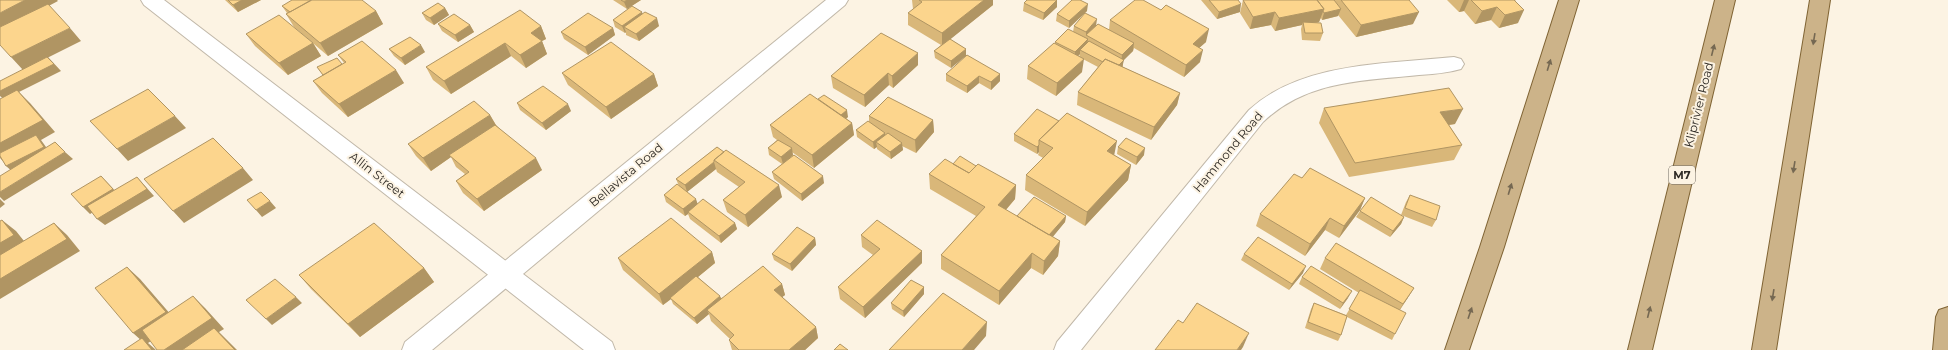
<svg xmlns="http://www.w3.org/2000/svg" width="1948" height="350" font-family="Montserrat,sans-serif">
  <style>
    .lines { fill: none; stroke-linecap: round; stroke-linejoin: round }
    .minor-casing { stroke: #c1b8a9; stroke-width: 2 }
    .tertiary-casing { stroke: #c1b8a9; stroke-width: 2 }
    .primary-casing { stroke: #7f6333; stroke-width: 2 }
    .minor { fill: #fff; fill-rule: evenodd }
    .tertiary { fill: #fff; fill-rule: evenodd }
    .primary { fill: #ccb389; fill-rule: evenodd }
    .wall { fill: #d9b779 }
    .shaded-wall { fill: #b09563 }
    .building { fill: #fcd58d; stroke: #b09563 }
    .oneway { fill: #756852 }
    .labels { text-anchor: middle; stroke-width: 4; stroke-linejoin: round; paint-order: stroke }
    .shield { fill: #fcf3e3; stroke: #6c665e; stroke-width: 1 }
    .shield-label { font-size: 11px; font-weight: bold; fill: #2e2a25 }
    .street-label { font-size: 12px; fill: #2e2a25; stroke: #fcf3e3 }
  </style>
  <rect width="100%" height="100%" fill="#fcf3e3"/>
  <g class="lines">
    <g class="minor-casing">
      <path id="minor" d="M141,0H164L612,342L615,350H584L144,5Z
        M1454,57L1461,59L1464,64L1461,69C1447,73 1433,74 1419,75C1362,81 1307,80 1263,122L1081,350H1054L1057,342L1249,110C1301,62 1386,64 1454,57Z"/>
    </g>
    <g class="tertiary-casing">
      <path id="tertiary" d="M826,0H848L845,5L432,350H402L405,342Z"/>
    </g>
    <g class="primary-casing">
      <path id="primary" d="M1559,0H1579L1504,247L1469,350H1445L1480,247Z
        M1715,0H1735L1652,350H1628Z
        M1810,0H1830L1776,350H1752Z
        M1948,307V350H1933L1936,317L1939,310Z"/>
    </g>
    <use href="#minor" class="minor"/>
    <use href="#tertiary" class="tertiary"/>
    <use href="#primary" class="primary"/>
  </g>
  <path class="wall" d="M225,0H261L238,12Z
    M613,0H641L627,9Z
    M912,0H993V5L950,39L966,49L951,68L935,58L934,51L941,45L908,25V13L913,9Z
    M1057,0V7L1043,20L1023,11L1024,3Z
    M1201,0H1238L1240,12L1217,19Z
    M1243,0H1409L1413,24L1356,37L1338,15V16L1322,20L1321,18L1319,22L1316,23L1323,33L1320,41L1302,40L1301,29L1302,25L1275,31L1271,25L1250,29L1240,13Z
    M1447,0H1516L1515,1L1518,23L1499,28L1491,20L1475,24L1464,11L1459,12Z
    M282,6L376,11L383,24L328,56L294,27L286,14L287,13Z
    M445,8L449,15L434,25L426,20L422,13Z
    M1087,11L1069,28L1056,21L1057,14Z
    M642,13L659,26L639,41L626,35V32L625,33L615,27L613,20Z
    M1110,20L1206,42L1199,48L1200,62L1184,77L1134,48L1133,51L1123,60V67L1180,93L1177,105L1151,140L1077,105L1078,92L1098,67L1079,57L1080,54L1078,56L1082,72L1056,96L1027,79L1028,66L1055,43V42L1073,32L1074,26L1096,25L1109,30Z
    M438,24L470,25L474,32L458,42L442,31Z
    M541,26L546,39L542,41L547,54L526,68L511,56L451,94L433,80L426,67Z
    M613,28L615,35L588,55L564,39L561,32Z
    M246,34L313,43L321,56L288,75L255,46Z
    M389,49L425,52L405,65L394,56Z
    M338,55L404,83L348,117L322,93L313,81L323,75L317,67L342,64L344,63Z
    M918,65L893,88L889,85L865,107L833,88L831,76Z
    M562,73L654,74L658,86L611,119L568,85Z
    M946,74H1000V81L991,90L979,83L967,93L946,81Z
    M818,99L848,117L846,118L852,123L854,135L814,168L792,152L793,155L824,183L802,201L774,179L772,172L782,164L769,155L768,148L777,140L773,137L770,125Z
    M517,103L571,111L546,130L520,110Z
    M1324,108L1455,124L1449,125L1462,145L1454,160L1349,177L1319,123Z
    M490,115L496,125L542,170L484,211L463,193L456,181L465,174L456,167L451,157L431,171L416,156L408,144Z
    M869,116L933,120L934,132L916,153L902,146L903,150L891,159L877,149V147L874,149L857,137L856,130L869,122Z
    M1014,134L1114,155L1131,165L1128,180L1085,226L1025,190L1026,175L1043,158L1038,155L1039,152L1037,154L1014,141Z
    M717,147L782,197L748,227L727,212L723,200L739,187L717,172L716,169L687,192L698,204L735,223L737,229L721,243L690,219L688,214L685,216L666,202L664,195L679,186L676,179Z
    M1118,147L1144,155L1136,165L1117,154Z
    M953,164L976,166L1016,185L1015,199L1006,210L1017,216H1066L1065,222L1052,237L1060,241L1058,256L1043,275L1031,268L999,305L941,269V255L976,216L930,189L929,174Z
    M1302,178L1365,198L1360,210L1339,238L1325,230L1305,256L1256,226L1260,214Z
    M1410,195L1436,220L1432,227L1401,215L1406,202Z
    M1360,211L1404,217L1401,224L1390,237L1356,217Z
    M861,235L922,251V263L865,318L840,299L838,287L873,255L862,247Z
    M815,238L816,245L792,271L774,260L772,254Z
    M712,252L715,263L698,277L721,298L782,284L785,295L782,297L816,327L818,338L805,350H732L729,340L730,339L711,321L709,314L697,324L673,304L671,299L663,305L623,270L618,258Z
    M1244,254L1303,273L1289,290L1241,260Z
    M1325,258L1414,288L1400,310L1395,334L1392,340L1347,317L1341,335L1338,341L1305,328L1311,309L1314,303L1346,315L1359,293L1320,269Z
    M424,268L434,282L360,337L311,289L299,275Z
    M1302,277L1348,298L1340,309L1299,284Z
    M924,287V294L904,317L892,309L891,303Z"/>
  <path class="shaded-wall" d="M25,0H57L58,1L3,30L0,27V13Z
    M242,0H261L238,12L233,5Z
    M627,0H641L627,9L624,2Z
    M984,0H993V5L942,46V33Z
    M1057,0V7L1043,20L1044,13Z
    M1464,0H1469L1464,11L1459,12Z
    M1088,4L1087,11L1069,28V21Z
    M1241,4L1240,12L1217,19L1219,12Z
    M1497,7L1491,20L1475,24L1482,11Z
    M445,8L449,15L434,25L430,18Z
    M1324,9L1319,22L1303,25V22L1302,25L1275,31L1279,18Z
    M1341,9L1338,16L1322,20L1324,13Z
    M1524,10L1518,23L1499,28L1505,15Z
    M376,11L383,24L328,56L320,43Z
    M642,12L644,19L624,27L626,32L625,33L622,26Z
    M1275,12L1271,25L1250,29L1253,17Z
    M1419,12L1413,24L1356,37L1361,25Z
    M657,18L659,26L639,41L636,34Z
    M1097,19L1096,26L1086,35V32Z
    M470,25L474,32L458,42L455,35Z
    M541,26L546,39L542,41L547,54L526,68L520,55L531,33Z
    M70,28L81,41L23,70L11,57Z
    M613,28L615,35L588,55L585,47Z
    M1209,29L1206,42L1190,56L1193,44Z
    M1088,39L1087,46L1080,50V54L1074,60L1075,52Z
    M313,43L321,56L288,75L279,63Z
    M505,43L511,56L451,94L444,81Z
    M1134,43L1133,51L1121,63L1122,55Z
    M421,45L425,52L405,65L401,58Z
    M966,49V56L951,68V61Z
    M1203,50L1200,62L1184,77L1186,65Z
    M918,53V65L893,88L892,76Z
    M48,57L61,71L19,92L30,103L55,132L41,140L51,154L14,173L6,166L3,161L0,158V143L5,100L0,96V91Z
    M1084,59L1082,72L1056,96L1057,83Z
    M1124,60L1122,68L1115,69Z
    M396,70L404,83L348,117L339,104Z
    M888,73L889,85L865,107L864,95Z
    M654,74L658,86L611,119L606,107Z
    M1000,74V81L991,90V82Z
    M979,76V83L967,93V86Z
    M1180,93L1177,105L1151,140L1154,127Z
    M568,104L571,111L546,130L542,123Z
    M1463,109L1455,124L1433,127L1440,112Z
    M847,110L848,117L840,124L838,117Z
    M490,115L497,127L449,155L451,157L431,171L423,158Z
    M175,116L186,128L128,161L117,149Z
    M933,120L934,132L916,153L915,140Z
    M852,123L854,135L814,168L812,155Z
    M885,133V140L876,142L877,147L874,149L873,142Z
    M1117,141L1114,156L1107,151Z
    M902,143L903,150L891,159L890,152Z
    M1039,145V152L1037,154V147Z
    M792,148L793,155L783,164L781,157Z
    M1145,148L1144,155L1136,165L1137,157Z
    M65,152L73,159L4,201L0,197V192Z
    M536,158L542,170L484,211L477,199Z
    M714,162L716,169L687,192L685,185Z
    M1131,165L1128,180L1085,226L1087,212Z
    M243,168L253,180L184,223L173,211Z
    M101,176L120,196L90,214L83,207Z
    M823,176L824,183L802,201L801,194Z
    M137,177L154,196L105,225L97,219Z
    M779,185L782,197L748,227L745,215Z
    M1016,185L1015,199L997,220L998,205Z
    M1365,198L1360,210L1339,238L1344,226Z
    M0,199L5,204L0,208Z
    M696,199L698,205L688,212V214L685,216L683,209Z
    M270,201L276,208L262,217L256,210Z
    M1066,216L1065,222L1047,244V237Z
    M1404,217L1401,224L1390,237L1393,231Z
    M1330,218L1325,230L1305,256L1310,244Z
    M2,220L16,231L28,246L0,263V243Z
    M54,223L67,235L80,251L0,299V279Z
    M735,223L737,229L721,243L719,236Z
    M815,238L816,245L792,271L790,264Z
    M1060,241L1058,256L1043,275L1044,261Z
    M922,251V263L865,318L863,307Z
    M712,252L715,263L671,299L670,298L671,299L663,305L659,294Z
    M1032,253L1031,268L999,305V291Z
    M1306,266L1303,273L1289,290L1292,284Z
    M127,267L140,279L178,323L148,343L156,350H152L133,333Z
    M424,268L434,282L360,337L348,324Z
    M782,284L785,295L777,301L774,290Z
    M924,287V294L904,317L903,311Z
    M1414,288L1407,299L1396,315L1403,304Z
    M1352,291L1348,298L1340,309L1343,303Z
    M193,296L205,308L224,329L219,332L237,350H164Z
    M720,296L723,302L707,310L709,314L697,324L694,318Z
    M296,297L302,303L272,325L266,319Z
    M987,322L986,336L974,350H962Z
    M816,327L818,338L805,350H789Z
    M1249,333L1243,347L1241,350H1237Z"/>
  <path class="building" d="M0,0H25L0,13Z
    M228,0H242L233,5Z
    M292,0H311L290,12L282,6Z
    M312,0H362L376,11L320,43L286,14Z
    M621,0H627L624,2Z
    M919,0H984L942,33L908,13L922,2Z
    M1027,0H1057L1044,13L1024,3Z
    M1072,0H1080L1088,4L1069,21L1057,14Z
    M1135,0H1143L1161,10L1166,5L1209,29L1193,44L1203,50L1186,65L1110,20Z
    M1209,0H1238L1241,4L1219,12Z
    M1243,0H1317L1324,9L1279,18L1275,12L1253,17Z
    M1317,0H1334L1341,9L1324,13L1323,11L1324,9Z
    M1341,0H1409L1419,12L1361,25Z
    M1471,0H1514L1524,10L1505,15L1497,7L1482,11Z
    M438,3L445,8L430,18L422,13Z
    M48,4L70,28L11,57L0,45V27Z
    M632,6L642,12L622,26L613,20Z
    M520,10L541,26L531,33L542,41L520,55L505,43L444,81L426,67Z
    M645,12L657,18L636,34L624,27Z
    M588,13L613,28L585,47L561,32Z
    M1085,13L1097,19L1086,32L1074,26Z
    M454,14L470,25L455,35L438,24Z
    M279,15L313,43L279,63L246,34Z
    M1303,22L1321,23L1323,33H1305Z
    M1098,24L1134,43L1122,55L1086,35Z
    M1068,29L1088,39L1075,52L1055,42Z
    M881,33L918,53L892,76L888,73L864,95L831,76Z
    M410,37L421,45L401,58L389,49Z
    M950,39L966,49L951,61L934,51Z
    M362,41L396,70L339,104L313,81L346,62L338,55Z
    M1089,41L1124,60L1119,65L1105,59L1103,62L1080,50Z
    M611,42L654,74L606,107L562,73Z
    M1054,43L1084,59L1057,83L1028,66Z
    M967,55L1000,74L991,82L979,76L967,86L946,74Z
    M47,57L54,64L0,91V81Z
    M337,58L342,64L323,75L317,67Z
    M1105,59L1180,93L1154,127L1078,92Z
    M543,86L568,104L542,123L517,103Z
    M1449,88L1463,109L1440,112L1462,145L1355,163L1324,108Z
    M148,89L175,116L117,149L90,121Z
    M17,90L43,120L0,143V99Z
    M810,94L852,123L812,155L770,125Z
    M824,95L847,110L841,115L818,99Z
    M888,97L933,120L915,140L869,116Z
    M474,101L490,115L423,158L408,144Z
    M1037,109L1059,121L1039,140V145L1037,147L1014,134Z
    M1067,113L1117,141L1107,151L1131,165L1087,212L1026,175L1053,148L1039,140Z
    M868,121L885,133L873,142L856,130Z
    M495,125L536,158L477,199L456,181L469,172L449,155Z
    M888,133L902,143L890,152L876,142Z
    M36,135L44,147L6,166L0,156V153Z
    M213,138L243,168L173,211L144,179Z
    M1126,138L1145,148L1137,157L1118,147Z
    M778,140L792,148L781,157L768,148Z
    M55,142L65,152L0,192V176Z
    M717,147L724,152L714,160V162L685,185L676,179Z
    M726,150L779,185L745,215L723,200L745,182L714,160Z
    M794,155L823,176L801,194L772,172Z
    M960,156L976,166L969,173L953,164Z
    M945,159L969,173L978,164L1016,185L998,205L1060,241L1044,261L1032,253L999,291L941,255L985,207L929,174Z
    M1310,168L1365,198L1344,226L1330,218L1310,244L1260,214L1294,174L1302,178Z
    M101,176L113,189L83,207L71,194Z
    M137,177L147,189L97,219L87,206Z
    M677,184L696,199L683,209L664,195Z
    M261,192L270,201L256,210L247,200Z
    M1410,195L1440,206L1436,220L1405,208Z
    M1034,197L1066,216L1049,235L1017,216Z
    M1371,197L1404,217L1393,231L1360,211Z
    M703,199L735,223L719,236L688,212Z
    M671,218L712,252L659,294L618,258Z
    M2,220L14,235L0,243V221Z
    M877,220L922,251L863,307L838,287L880,249L861,235Z
    M54,223L67,239L0,279V255Z
    M374,223L424,268L348,324L299,275Z
    M797,227L815,238L790,264L772,254Z
    M1258,237L1306,266L1292,284L1244,254Z
    M1336,243L1414,288L1403,304L1325,258Z
    M763,266L782,284L774,290L816,327L789,350H739L729,340L734,335L707,310Z
    M1311,266L1352,291L1343,303L1302,277Z
    M127,267L166,312L133,333L95,288Z
    M696,276L720,296L694,318L670,298Z
    M275,279L296,297L266,319L246,300Z
    M911,280L924,287L903,311L891,303Z
    M1360,290L1406,313L1395,334L1349,309Z
    M943,293L987,322L962,350H889Z
    M193,296L212,318L164,350H157L142,330Z
    M1197,303L1249,333L1237,350H1155L1178,320L1183,323Z
    M1314,303L1347,316L1341,335L1308,322Z
    M214,328L235,350H182Z
    M142,338L152,350H124Z
    M840,344L848,350H834Z"/>
  <defs><path id="oneway-solid" d="M-6-.8H1V-3.2L6.5 0L1 3.2V.8H-6Z"/></defs>
  <g class="oneway">
    <use href="#oneway-solid" transform="translate(1814 39) rotate(99)"/>
    <use href="#oneway-solid" transform="translate(1713 50) rotate(-76)"/>
    <use href="#oneway-solid" transform="translate(1549 65) rotate(-73)"/>
    <use href="#oneway-solid" transform="translate(1794 167) rotate(99)"/>
    <use href="#oneway-solid" transform="translate(1510 189) rotate(-73)"/>
    <use href="#oneway-solid" transform="translate(1773 295) rotate(99)"/>
    <use href="#oneway-solid" transform="translate(1649 312) rotate(-76)"/>
    <use href="#oneway-solid" transform="translate(1470 313) rotate(-71)"/>
  </g>
  <g class="labels">
    <rect class="shield" x="1669" y="166" width="26" height="18" rx="3"/>
    <g class="shield-label">
      <text x="1682" y="179">M7</text>
    </g>
    <g class="street-label">
      <text transform="translate(1699 105) rotate(-76)" y="4">Kliprivier Road</text>
      <text transform="translate(1228 152) rotate(-50)" y="4">Hammond Road</text>
      <text transform="translate(377 175) rotate(38)" y="4">Allin Street</text>
      <text transform="translate(626 175) rotate(-40)" y="4">Bellavista Road</text>
    </g>
  </g>
</svg>
